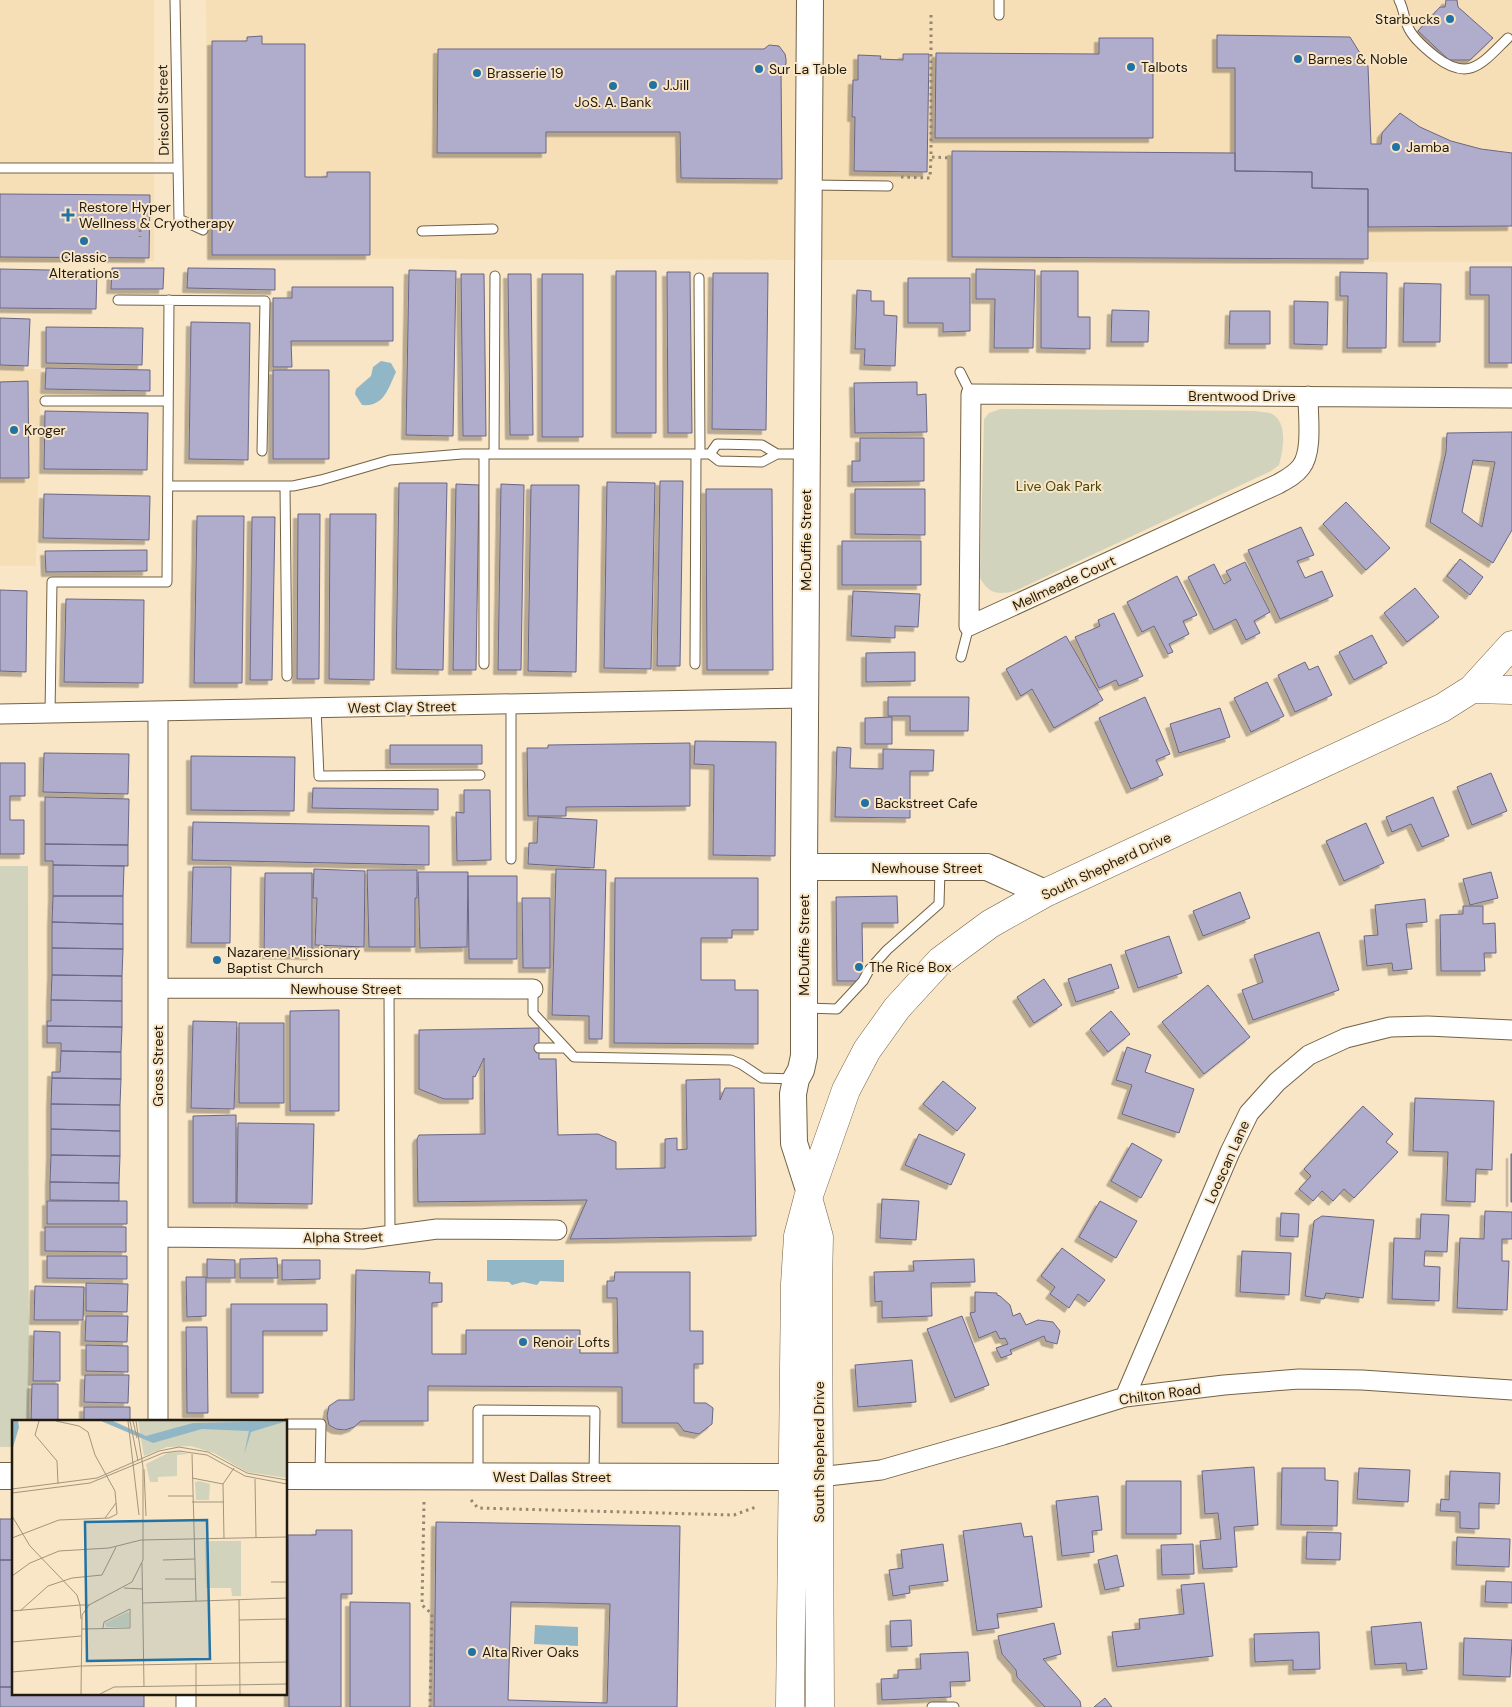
<svg xmlns="http://www.w3.org/2000/svg" width="1512" height="1707" font-family="'DM Sans',sans-serif">
  <style>
    .built { fill: #f6deb7 }
    .green { fill: #d1d3bc }
    .water { fill: #91b6c6 }
    .building { fill: #b0accc; stroke: #6a6684; fill-rule: evenodd; filter: url(#shadow) }
    .lines { fill: none; stroke-linecap: round; stroke-linejoin: round }
    .lane-casing { stroke: #736245; stroke-width: 11 }
    .street-casing { stroke: #736245; stroke-width: 21 }
    .secondary-casing { stroke: #736245; stroke-width: 28 }
    .primary-casing { stroke: #736245; stroke-width: 29 }
    .path { stroke: #948670; stroke-width: 3; stroke-dasharray: 2.5 4; stroke-linecap: butt }
    .lane { stroke: #fff; stroke-width: 9 }
    .street { stroke: #fff; stroke-width: 19 }
    .secondary { stroke: #fff; stroke-width: 26 }
    .primary { stroke: #fff; stroke-width: 28 }
    .poi-dot { fill: #2372a4; stroke: #f9e6c6; stroke-width: 2 }
    .labels { text-anchor: middle; stroke-width: 4; stroke-linejoin: round; paint-order: stroke }
    .poi-label { font-size: 14px; fill: #211a0e; stroke: #f9e6c6; text-anchor: start }
    .street-label { font-size: 14px; fill: #211a0e; stroke: #f9e6c6 }
    .park-label { font-size: 14px; fill: #46470e; stroke: #f9e6c6 }
    .inset-road { fill: none; stroke: #a3947c; stroke-width: 1 }
    .view { fill: #2372a4; fill-opacity: 0.15; stroke: #2372a4; stroke-width: 2.5 }
    .inset-edge { fill: none; stroke: #211a0e; stroke-width: 2.5 }
  </style>
  <defs>
    <filter id="shadow"><feDropShadow dx="-4.5" dy="4.5" stdDeviation="0" flood-color="#0004"/></filter>
  </defs>
  <rect width="100%" height="100%" fill="#f9e6c6"/>
  <path class="built" d="M0,0H154V261L0,263Z
    M206,0H1512V262L208,258Z
    M41,369L36,566H0V370Z"/>
  <path class="green" d="M1001,409L1254,411C1259,412 1265,412 1270,413C1289,421 1283,450 1279,465L1271,471L1015,591C998,595 989,594 980,578L984,419L989,413Z
    M0,866H28L29,1421H14V1447H0Z"/>
  <path class="water" d="M381,361L391,363L396,372C388,389 384,407 362,405L355,394L356,389L371,376L373,367Z
    M487,1260H564V1282L540,1281L537,1285L523,1282L512,1285L509,1282L487,1281Z
    M535,1625L578,1627V1646L534,1644Z"/>
  <path class="building" d="M1446,0H1457L1458,7L1493,38L1470,60H1449L1418,31L1440,7H1445Z
    M1217,35L1350,37L1368,66L1371,144H1381L1382,133L1400,113L1420,127L1451,141L1481,149L1512,153V226L1368,227V189L1312,188V172L1235,171V68H1217Z
    M262,36V44H305V177H327V172H370V255H212V41H247V37Z
    M1099,38H1153V138H935L936,53L1099,54Z
    M769,45L779,46L785,54L786,59V64L781,70L782,179L681,178L680,132H546V153H437L438,49H764Z
    M903,54H929L927,172L854,171L855,117H852L853,80H858V55L881,56L880,59L903,60Z
    M952,151L1235,153V171L1312,172V188L1368,189V259L952,257Z
    M0,194L150,195L149,258L0,257Z
    M1470,267H1512V363H1489V295H1470Z
    M112,268H164L163,289H111Z
    M188,268L275,269V290L187,288Z
    M0,269L97,271L96,309L0,308Z
    M976,269L1035,270L1033,348H994L995,299H976Z
    M409,270L456,271L453,436L406,435Z
    M616,271H656V433H616Z
    M1041,271H1078V317H1090V349L1041,348Z
    M667,272H690L692,433H668Z
    M1340,272L1387,273L1386,348H1347L1348,296H1340Z
    M713,273H768L766,430L712,429Z
    M461,274H484L486,436H463Z
    M508,274H531L533,435H510Z
    M542,274H583V437H542Z
    M908,278H970V331L943,332V323H908Z
    M1404,283L1441,284L1440,342H1403Z
    M292,287H393V341H291L292,367H273V298H292Z
    M857,290L871,291V301H884V315L897,316L895,366L864,365L865,349H855Z
    M1294,301L1328,302L1327,345L1294,344Z
    M1112,310L1149,311L1148,342H1111Z
    M1230,311H1270V344H1229Z
    M0,318L30,319L28,366L0,365Z
    M191,322L250,323L248,460L189,459Z
    M46,327L143,328L142,365L46,363Z
    M46,368L150,370V391L45,389Z
    M273,370H329V459H273Z
    M28,381L29,478H0V382Z
    M917,382V395L926,394L927,432L855,433L854,383Z
    M45,411L148,413L147,470L44,469Z
    M1512,432V530L1493,563L1430,522L1446,452L1447,433ZM1473,460L1495,462L1482,527L1462,512Z
    M860,438H924V481L852,482V461H860Z
    M660,481H683L680,666H657Z
    M607,482L655,483L651,669L604,668Z
    M399,483H447L443,670L396,669Z
    M456,484L479,485L476,670H453Z
    M501,484L524,485L521,670H498Z
    M531,485H579L576,672L528,671Z
    M706,489H772L773,670H707Z
    M855,489H925V535L855,534Z
    M44,494L150,496L149,540L43,538Z
    M1346,502L1390,548L1366,570L1323,524Z
    M298,514H320L319,679H297Z
    M330,514H376L374,680L329,679Z
    M197,516H244L242,683H194Z
    M252,517H275L272,680H250Z
    M1301,527L1314,555L1297,561L1305,578L1322,571L1333,596L1280,619L1248,550Z
    M842,541H921V585H842Z
    M147,550V571L46,572L45,551Z
    M1460,559L1483,577L1470,595L1447,576Z
    M1245,562L1270,612L1254,621L1260,633L1246,640L1236,619L1214,630L1188,577L1214,564L1224,584L1231,580L1226,571Z
    M1177,576L1197,615L1183,621L1189,634L1169,644L1173,652L1168,654L1154,626L1142,632L1127,602Z
    M1415,588L1439,617L1407,642L1384,613Z
    M0,590L27,591L26,672L0,671Z
    M853,591L920,594L918,627L895,626V638L851,636Z
    M66,599L144,600L143,683L64,682Z
    M1114,613L1143,676L1119,686L1116,680L1099,688L1075,637L1100,626L1098,620Z
    M1372,635L1387,663L1354,680L1339,652Z
    M1066,636L1103,700L1054,728L1032,689L1021,696L1006,669Z
    M915,652V681L866,682V653Z
    M1305,662L1309,670L1318,666L1332,695L1295,712L1278,675Z
    M1267,682L1284,716L1251,732L1234,698Z
    M888,697H969L968,731H910V716H888Z
    M1145,697L1170,754L1156,760L1163,775L1131,789L1099,718Z
    M1220,708L1230,737L1179,753L1170,724Z
    M892,717V744H865V718Z
    M695,741L776,742L775,856L713,855L714,765L694,764Z
    M690,743V806L566,807V816H528L527,748H548V745Z
    M390,745H482V764H390Z
    M837,747L851,748L850,768L883,769V749L934,750L933,771H910V818L835,817Z
    M44,753L129,754L128,794L43,792Z
    M191,756L295,757L294,811L191,810Z
    M0,763H25V796H10V820H24V854H0Z
    M1491,773L1507,811L1472,825L1457,787Z
    M313,788L438,789V810L312,808Z
    M464,790H490L491,860L457,861L456,812L464,813Z
    M45,797L129,799L128,845L45,844Z
    M1433,797L1449,836L1422,847L1411,824L1392,832L1386,817Z
    M538,817L597,820L594,868L528,864L529,843H537Z
    M193,822L429,826V865L192,860Z
    M1366,823L1384,863L1344,881L1326,841Z
    M45,844L128,845V866L53,865V861H45Z
    M53,865L124,866L123,896H53Z
    M193,867H231L230,943H191Z
    M314,869L365,871L364,947L315,945L317,898H313Z
    M556,869L606,870L602,1039H589V1016L552,1015Z
    M367,870H417V898H415V947H369Z
    M418,872H468L467,947L420,948Z
    M1491,872L1498,898L1470,905L1463,879Z
    M265,873H312V955L264,954Z
    M468,876H517V959H469Z
    M615,878H758V930H732V938H701V980H735V990H758V1044L614,1043Z
    M1240,892L1250,918L1203,936L1193,911Z
    M53,896H123V924L52,922Z
    M897,896L898,923H862L863,981H837L836,897Z
    M522,898H550V968H523Z
    M1425,899L1427,922L1406,924L1412,969L1393,971L1392,963L1367,966L1364,936L1378,935L1375,905Z
    M1463,906H1483V924L1495,923L1496,953H1484L1485,971H1441L1440,915L1463,914Z
    M52,922L123,924V949L52,948Z
    M1319,932L1339,990L1253,1020L1242,990L1263,982L1254,955Z
    M1169,936L1182,973L1138,988L1125,951Z
    M52,948L123,949L122,976L52,975Z
    M1111,964L1119,988L1076,1002L1068,979Z
    M52,975L122,976V1001L51,1000Z
    M1044,979L1062,1005L1034,1023L1017,997Z
    M1208,985L1250,1037L1204,1074L1162,1022Z
    M51,1000L122,1001V1027L47,1026V1021H51Z
    M339,1010V1111H290V1011Z
    M1111,1011L1130,1034L1108,1052L1090,1029Z
    M193,1021L237,1022L234,1109L191,1108Z
    M239,1023H284V1103H239Z
    M47,1026L122,1027L121,1052L61,1051V1043H47Z
    M539,1028V1059H556L558,1135L598,1134L616,1142V1169L665,1168V1139L677,1138V1150L687,1149L686,1080L720,1079V1100L725,1088H754L756,1236L570,1239L587,1200L418,1202L417,1139L419,1135L485,1134L484,1058L475,1077L473,1076V1099H444L419,1089V1030Z
    M1127,1047L1151,1055L1145,1072L1194,1089L1179,1133L1122,1114L1132,1085L1116,1080Z
    M61,1051L121,1052V1079L52,1078V1072H60Z
    M52,1078L121,1079L120,1105L51,1104Z
    M943,1081L976,1108L957,1131L923,1104Z
    M1415,1098L1494,1101L1492,1170L1476,1169L1475,1202L1446,1201L1448,1152L1413,1151Z
    M51,1104L120,1105V1131L51,1129Z
    M1363,1106L1393,1134L1386,1142L1398,1152L1354,1198L1344,1189L1333,1201L1322,1191L1313,1201L1299,1189L1311,1176L1304,1169Z
    M236,1115V1203H193V1116Z
    M238,1123L314,1124L312,1204L237,1203Z
    M51,1129L120,1131V1156L51,1155Z
    M919,1134L965,1154L951,1185L905,1165Z
    M1132,1143L1162,1160L1141,1198L1111,1181Z
    M1511,1154H1512V1202H1511Z
    M51,1155L120,1156L119,1183L50,1182Z
    M50,1182L119,1183V1201L50,1200Z
    M882,1199L919,1201L916,1240L880,1238Z
    M47,1201H127V1224H47Z
    M1100,1201L1137,1221L1116,1258L1079,1237Z
    M1485,1211L1512,1212V1239H1502V1261H1509L1507,1310L1457,1308L1460,1238L1484,1239Z
    M1281,1213L1299,1214L1298,1237L1280,1236Z
    M1421,1214L1449,1215L1447,1252L1425,1251L1424,1266L1440,1267L1439,1301L1392,1299L1394,1238L1420,1239Z
    M1322,1216L1374,1220L1363,1298L1326,1293L1324,1299L1305,1296L1314,1221Z
    M45,1227H126V1252L45,1251Z
    M1062,1248L1105,1280L1089,1302L1078,1294L1069,1308L1050,1294L1055,1287L1041,1276Z
    M1242,1251L1291,1253L1289,1295L1240,1292Z
    M47,1256H127V1279L47,1278Z
    M277,1258L278,1278H240V1259Z
    M207,1259L235,1260V1278H207Z
    M974,1259L975,1282L931,1283L932,1316L882,1318V1301L875,1302L874,1272L914,1271L913,1261Z
    M282,1260H320V1279L282,1280Z
    M356,1270L430,1272L429,1283H442V1302L432,1303V1354H466V1330H580V1353H618L617,1298H607V1281H614L615,1272H690V1331H703V1364H694V1403H706L713,1408L712,1424L699,1434L684,1431L678,1423H622V1387L428,1386V1421H361L354,1427L345,1430L336,1429L329,1425L327,1416L329,1406L338,1400H354Z
    M186,1277H206V1316L187,1317Z
    M86,1283L128,1284L127,1312L86,1311Z
    M35,1286L84,1287L83,1320H34Z
    M975,1292L997,1293V1295L1000,1296L1010,1305L1013,1316L1020,1313L1026,1325L1038,1320L1053,1322L1060,1331L1057,1344L1046,1341L1044,1336L1010,1350L1012,1354L1001,1358L996,1348L1008,1344L1005,1338L1000,1339L996,1331L979,1338L970,1313L975,1312Z
    M231,1304H327V1331H263V1393H231Z
    M86,1316H128L127,1342L85,1341Z
    M962,1316L989,1385L955,1398L927,1329Z
    M186,1327H207L208,1413H187Z
    M34,1331L60,1332V1381H33Z
    M86,1345L128,1346V1372L86,1371Z
    M912,1360L916,1402L858,1407L855,1365Z
    M85,1375H129L128,1403L84,1402Z
    M32,1384H58V1421H31Z
    M84,1407H130V1421H84Z
    M1254,1467L1258,1525L1234,1527L1237,1567L1203,1569L1200,1541L1221,1539L1218,1513L1205,1514L1202,1471Z
    M1282,1468H1325V1480L1338,1481L1337,1526L1281,1525Z
    M1359,1468L1410,1470L1408,1502L1357,1499Z
    M1450,1471L1500,1473L1499,1504L1479,1503V1529L1460,1528V1512L1440,1511L1441,1499L1449,1500Z
    M1126,1481H1181V1534H1126Z
    M1098,1496L1102,1530L1092,1531L1094,1552L1062,1556L1056,1501Z
    M0,1519H14V1560H0Z
    M436,1522L680,1526L677,1707H434ZM511,1602L610,1604L607,1703L508,1700Z
    M1021,1523L1024,1537L1032,1536L1042,1607L997,1614L999,1628L977,1631L963,1531Z
    M316,1530H352V1594H341V1707H289L288,1535H316Z
    M1307,1532L1341,1533L1340,1560L1306,1559Z
    M1457,1537L1510,1539L1509,1567L1456,1565Z
    M943,1544L948,1581L909,1586L910,1593L893,1596L889,1570L903,1568L901,1550Z
    M1193,1544L1194,1574L1162,1575L1161,1545Z
    M1117,1555L1124,1586L1105,1590L1098,1560Z
    M0,1560H14V1687H0Z
    M1486,1581L1512,1582V1603L1485,1602Z
    M1204,1583L1213,1656L1117,1667L1112,1632L1140,1629L1139,1619L1184,1614L1181,1585Z
    M350,1602L410,1603V1707H350Z
    M911,1620L912,1646L891,1647L890,1621Z
    M1421,1622L1427,1669L1407,1671L1406,1663L1375,1665L1371,1627Z
    M1054,1623L1061,1654L1043,1659L1080,1701L1081,1707H1045L1017,1677L1016,1670L1002,1654L998,1636Z
    M1319,1632L1320,1669L1293,1670V1660L1255,1662L1254,1634Z
    M1464,1638L1512,1640L1510,1677L1463,1675Z
    M968,1652L970,1681L950,1682L951,1697L882,1700L881,1679L898,1678V1670L921,1669L920,1654Z
    M0,1687H14V1693H144V1707H0Z
    M1105,1698L1112,1707H1094Z"/>
  <g class="lines">
    <g class="lane-casing">
      <path id="lane" d="M175,0L179,219L203,230
        M999,0V15
        M1399,0C1404,9 1404,20 1409,29C1414,39 1427,50 1436,57C1470,83 1483,62 1508,38
        M0,168H177
        M811,185L888,186
        M422,231L493,229
        M699,278L700,454
        M118,300L265,301L262,451
        M960,372L971,394
        M45,401H168
        M494,454L495,276
        M710,454L717,444L762,445L777,454
        M168,486H293L321,480L390,460L462,454H710L719,461L762,462L777,454H804
        M285,486L287,676
        M961,657L969,626
        M484,664V454
        M695,664L696,454
        M511,704V859
        M316,709L319,776L480,775
        M50,714L52,582H167L169,300
        M389,989L390,1236
        M533,989V1013L574,1057L731,1060L741,1064L762,1078L795,1079
        M806,1008L837,1009L863,981L869,970L887,950L939,904L940,870
        M539,1048H565
        M286,1424H321L320,1473
        M478,1474V1410L595,1411L594,1474
        M932,1707H954"/>
    </g>
    <g class="street-casing">
      <path id="street" d="M1308,396C1308,416 1313,452 1301,467C1295,475 1287,479 1278,484L969,626L971,394L1512,398
        M158,712V1421
        M0,714L805,698
        M158,988L533,989
        M158,1237L363,1239L437,1229L557,1230
        M1125,1397L1230,1152L1249,1113L1277,1082L1309,1055L1346,1038L1390,1027L1428,1026L1512,1030
        M819,1477L881,1470L1003,1435L1125,1397L1224,1385L1299,1379L1362,1380L1512,1390
        M186,1693V1707"/>
    </g>
    <g class="secondary-casing">
      <path id="secondary" d="M810,0L804,867V1056L801,1070L796,1079L793,1094L794,1143L810,1193
        M804,867H987L1045,893
        M0,1476H14
        M286,1476L815,1477"/>
    </g>
    <g class="primary-casing">
      <path id="primary" d="M1472,689L1512,690
        M808,1198L819,1237L818,1284L820,1707
        M790,1707L795,1284L798,1236L808,1198L846,1090L867,1050L897,1008L940,961L990,924L1045,893L1442,708L1472,689L1512,645"/>
    </g>
    <path class="path" d="M931,15V157L952,158
      M901,177L930,178L931,157
      M140,223V237
      M471,1500L478,1508L734,1515L756,1507
      M424,1502L422,1605L432,1614L430,1707"/>
    <use href="#lane" class="lane"/>
    <use href="#street" class="street"/>
    <use href="#secondary" class="secondary"/>
    <use href="#primary" class="primary"/>
  </g>
  <g class="poi-dot">
    <circle cx="1450" cy="19" r="5"/>
    <circle cx="1298" cy="59" r="5"/>
    <circle cx="1131" cy="67" r="5"/>
    <circle cx="759" cy="69" r="5"/>
    <circle cx="477" cy="73" r="5"/>
    <circle cx="653" cy="85" r="5"/>
    <circle cx="613" cy="86" r="5"/>
    <circle cx="1396" cy="147" r="5"/>
    <path d="M65.5 207.5h5v5h5v5h-5v5h-5v-5h-5v-5h5z"/>
    <circle cx="84" cy="241" r="5"/>
    <circle cx="14" cy="430" r="5"/>
    <circle cx="865" cy="803" r="5"/>
    <circle cx="217" cy="960" r="5"/>
    <circle cx="859" cy="967" r="5"/>
    <circle cx="523" cy="1342" r="5"/>
    <circle cx="472" cy="1652" r="5"/>
  </g>
  <g class="labels">
    <g class="poi-label">
      <text x="1440" y="24" text-anchor="end">Starbucks</text>
      <text x="1308" y="64">Barnes &amp; Noble</text>
      <text x="1141" y="72">Talbots</text>
      <text x="769" y="74">Sur La Table</text>
      <text x="487" y="78">Brasserie 19</text>
      <text x="663" y="90">J.Jill</text>
      <text x="613" y="107" text-anchor="middle">JoS. A. Bank</text>
      <text x="1406" y="152">Jamba</text>
      <text x="79" y="212">Restore Hyper<tspan x="79" dy="16">Wellness &amp; Cryotherapy</tspan></text>
      <text x="84" y="262" text-anchor="middle">Classic<tspan x="84" dy="16">Alterations</tspan></text>
      <text x="24" y="435">Kroger</text>
      <text x="875" y="808">Backstreet Cafe</text>
      <text x="227" y="957">Nazarene Missionary<tspan x="227" dy="16">Baptist Church</tspan></text>
      <text x="869" y="972">The Rice Box</text>
      <text x="533" y="1347">Renoir Lofts</text>
      <text x="482" y="1657">Alta River Oaks</text>
    </g>
    <g class="street-label">
      <text transform="translate(163 110) rotate(-91)" y="5">Driscoll Street</text>
      <text x="1242" y="401">Brentwood Drive</text>
      <text transform="translate(806 540) rotate(-90)" y="5">McDuffie Street</text>
      <text transform="translate(1064 583) rotate(-25)" y="5">Mellmeade Court</text>
      <text transform="translate(402 707) rotate(-1)" y="5">West Clay Street</text>
      <text transform="translate(1106 866) rotate(-25)" y="5">South Shepherd Drive</text>
      <text x="927" y="873">Newhouse Street</text>
      <text transform="translate(804 945) rotate(-90)" y="5">McDuffie Street</text>
      <text x="346" y="994">Newhouse Street</text>
      <text transform="translate(158 1066) rotate(-90)" y="5">Gross Street</text>
      <text transform="translate(1227 1162) rotate(-66)" y="5">Looscan Lane</text>
      <text transform="translate(343 1237) rotate(-1)" y="5">Alpha Street</text>
      <text transform="translate(1160 1394) rotate(-8)" y="5">Chilton Road</text>
      <text transform="translate(819 1452) rotate(-90)" y="5">South Shepherd Drive</text>
      <text x="552" y="1482">West Dallas Street</text>
    </g>
    <g class="park-label">
      <text x="1059" y="491">Live Oak Park</text>
    </g>
  </g>
  <g transform="translate(12 1420)">
    <rect width="275" height="275" fill="#f9e6c6"/>
    <path d="M126,1H275V58L235,52L202,33L179,26L155,27L132,36ZM167,32L177,34L165,35V56L146,57V62H138L134,44L156,33ZM187,61L198,64L197,80H184L183,62ZM193,121H229V176H220L219,168H194ZM115,192L117,193V207H94L93,203Z" fill="#d1d3bc"/>
    <path d="M1,1H6L7,7L0,31ZM89,1H101L134,16L181,3L275,1L239,12L232,35L237,11L190,9L141,23Z" fill="#91b6c6"/>
    <path class="inset-road" d="M27,1L23,15L45,41L46,64M116,1L127,95M118,1L126,41M121,1L125,18M180,34L184,181M132,49L134,96M180,58L211,64M243,59L244,118M0,69L85,58L147,31L167,27L196,32L235,53L275,60M0,73L78,63L151,33L167,31L195,35L233,56L275,64M156,76H181M180,82H212M0,96L18,126L65,175L68,185L0,191M93,98L104,83M0,118L47,100L97,98L105,94L103,71L83,35L76,12L67,6L44,1M212,119L211,64L222,48M129,120L275,117M151,140L183,139M130,143L132,267M0,156L18,143L47,131L97,128L129,120M153,159H184M259,162H275M112,168L131,169M227,179L228,274M131,183L275,178M8,191L36,166L60,158L90,155L104,127M69,199L68,185H77M227,200L275,199M70,209L118,208V189L92,202L91,208M0,222L69,216M184,243V274M69,246L275,242M0,252L69,246M69,274L70,195L77,185L120,162L131,140V47L124,1M88,274L102,267L275,264"/>
    <path class="view" d="M195,100L198,239L75,241L73,102Z"/>
    <rect width="275" height="275" class="inset-edge"/>
  </g>
</svg>
